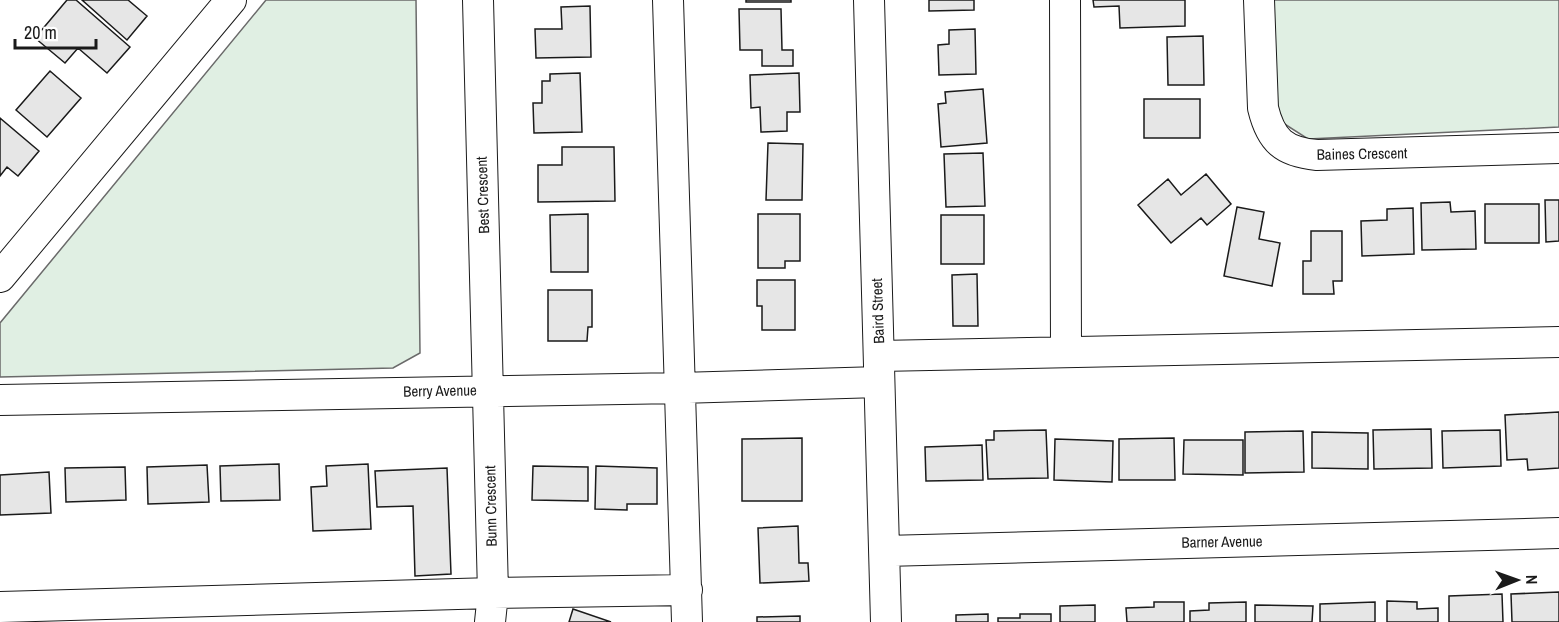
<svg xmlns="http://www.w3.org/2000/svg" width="1559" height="622" font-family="'Archivo Narrow',sans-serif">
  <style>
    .green { fill: #e0efe3; stroke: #6a6a6a; stroke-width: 1.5 }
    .building { fill: #e6e6e6; stroke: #1a1a1a; stroke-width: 1.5 }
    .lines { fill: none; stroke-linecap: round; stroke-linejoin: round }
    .minor-casing { stroke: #1a1a1a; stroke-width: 32 }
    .minor { stroke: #fff; stroke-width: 30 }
    .labels { text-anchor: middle; stroke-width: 4.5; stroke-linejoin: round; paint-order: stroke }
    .street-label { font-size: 15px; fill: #1a1a1a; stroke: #fff }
  </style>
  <rect width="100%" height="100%" fill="#fff"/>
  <path class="green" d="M266,0H416L420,353L393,368L0,377V323Z
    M1266,0H1559V127L1308,139L1272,116Z"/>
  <path class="building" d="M67,0H76L130,47L107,73L78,48L65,63L35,38Z
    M82,0H128L147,16L127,40Z
    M746,0H791V2H746Z
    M929,0H974V10L929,11Z
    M1093,0H1185V26L1120,28L1119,6L1094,7Z
    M590,6L591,57L536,58L535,29H562L561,7Z
    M739,9H781L782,50H793V66H762V50H740Z
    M975,29L976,74L939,75L938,45L949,44V30Z
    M1203,36L1204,85H1168L1167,37Z
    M50,71L81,98L47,137L16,110Z
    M580,73L582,132L534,133L533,103H542V81H550V74Z
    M799,73L800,112H787V131L761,132L760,107L751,108L750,75Z
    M983,89L987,143L941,147L938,104L946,103L945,92Z
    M1144,99H1200V138H1144Z
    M0,118L39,151L18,176L7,167L0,176Z
    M768,143L803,144L802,200H766Z
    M562,147H614L615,201L538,202V165H562Z
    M983,153L985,206L946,207L944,154Z
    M1206,174L1231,204L1207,225L1201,218L1171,243L1138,205L1168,179L1181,195Z
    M1545,200H1559V241L1546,242Z
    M1450,202L1451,212L1475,211L1476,249L1422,250L1421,203Z
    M1485,204H1539V243H1485Z
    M1237,207L1264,212L1259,239L1280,243L1272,286L1224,276Z
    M1413,208L1414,254L1362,256L1361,221L1387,220V209Z
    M588,214V272H551L550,215Z
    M758,214H800V261H785V268H758Z
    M941,215H984V264H941Z
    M1311,231H1342V281H1333L1334,294H1303V261H1311Z
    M977,274L978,326H953L952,275Z
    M757,280H795V330H762V306H757Z
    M548,290H592V327H588L587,341H548Z
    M1559,412V468L1528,470L1527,459L1507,460L1505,415Z
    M1431,429L1432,468L1374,469L1373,430Z
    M1046,430L1048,478L988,479L986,440H994V431Z
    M1500,430L1501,466L1443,468L1442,431Z
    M1303,431L1304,472L1245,473V432Z
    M1312,432L1368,433V469L1312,468Z
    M802,438V501H742V439Z
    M1174,438L1175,480H1119V439Z
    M1055,439L1113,441L1112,482L1054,480Z
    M1184,440H1243V475L1183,474Z
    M982,445L983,480L926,481L925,447Z
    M279,464L280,500L221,501L220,466Z
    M368,464L371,529L313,531L311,487L327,486L326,466Z
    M207,465L209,502L148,504L147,467Z
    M533,466L588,467V501L532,500Z
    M596,466L657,468V504H627V510L595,509Z
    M125,467L126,500L66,502L65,468Z
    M447,468L451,574L415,576L413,506L377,507L375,471Z
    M49,472L51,513L0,515V475Z
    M798,526L799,563H808L809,581L760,583L758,528Z
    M1559,592V622H1512L1511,594Z
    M1502,594L1503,622H1449V596Z
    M1387,601L1417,602V609L1438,608V622H1387Z
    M1154,602H1184V622H1127L1126,608L1154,607Z
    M1246,602V622H1190V611L1209,610V603Z
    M1375,602V622H1320V604Z
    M1095,605V622H1060V606Z
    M1255,605L1313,606L1312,622H1255Z
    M573,609L611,622H569Z
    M988,614V622H956V615Z
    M1020,614H1051V622H998V618H1020Z
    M800,616V622H757V617Z"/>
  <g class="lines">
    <g class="minor-casing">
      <path id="minor" d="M478,0L493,593L490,622
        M668,0L687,622
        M869,0L886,622
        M1065,0L1066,352
        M1259,0L1263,108C1271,141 1284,152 1317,155L1559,148
        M0,277L231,0
        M879,356L1559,342
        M0,400L680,388L879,382
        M885,551L1559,533
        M0,607L493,593L687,590"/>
    </g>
    <use href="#minor" class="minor"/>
  </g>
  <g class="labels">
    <g class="street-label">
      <text transform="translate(1362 154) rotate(-1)" y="5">Baines Crescent</text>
      <text transform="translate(483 195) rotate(-92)" y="5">Best Crescent</text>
      <text transform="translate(878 311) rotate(-92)" y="5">Baird Street</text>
      <text transform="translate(440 391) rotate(-1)" y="5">Berry Avenue</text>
      <text transform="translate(491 506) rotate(-91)" y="5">Bunn Crescent</text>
      <text transform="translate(1222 542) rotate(-1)" y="5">Barner Avenue</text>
    </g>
  </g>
  <g transform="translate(1517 580) rotate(89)" stroke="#ffffff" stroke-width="4.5" paint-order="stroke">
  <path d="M0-4.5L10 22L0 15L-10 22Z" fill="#1a1a1a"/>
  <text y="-9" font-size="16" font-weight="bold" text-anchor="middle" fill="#1a1a1a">N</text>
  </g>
  <path d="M15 39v9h81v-9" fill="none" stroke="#1a1a1a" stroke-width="3"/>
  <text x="24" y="39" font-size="18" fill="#1a1a1a" stroke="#ffffff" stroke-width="4.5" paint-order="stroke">20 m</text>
</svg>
